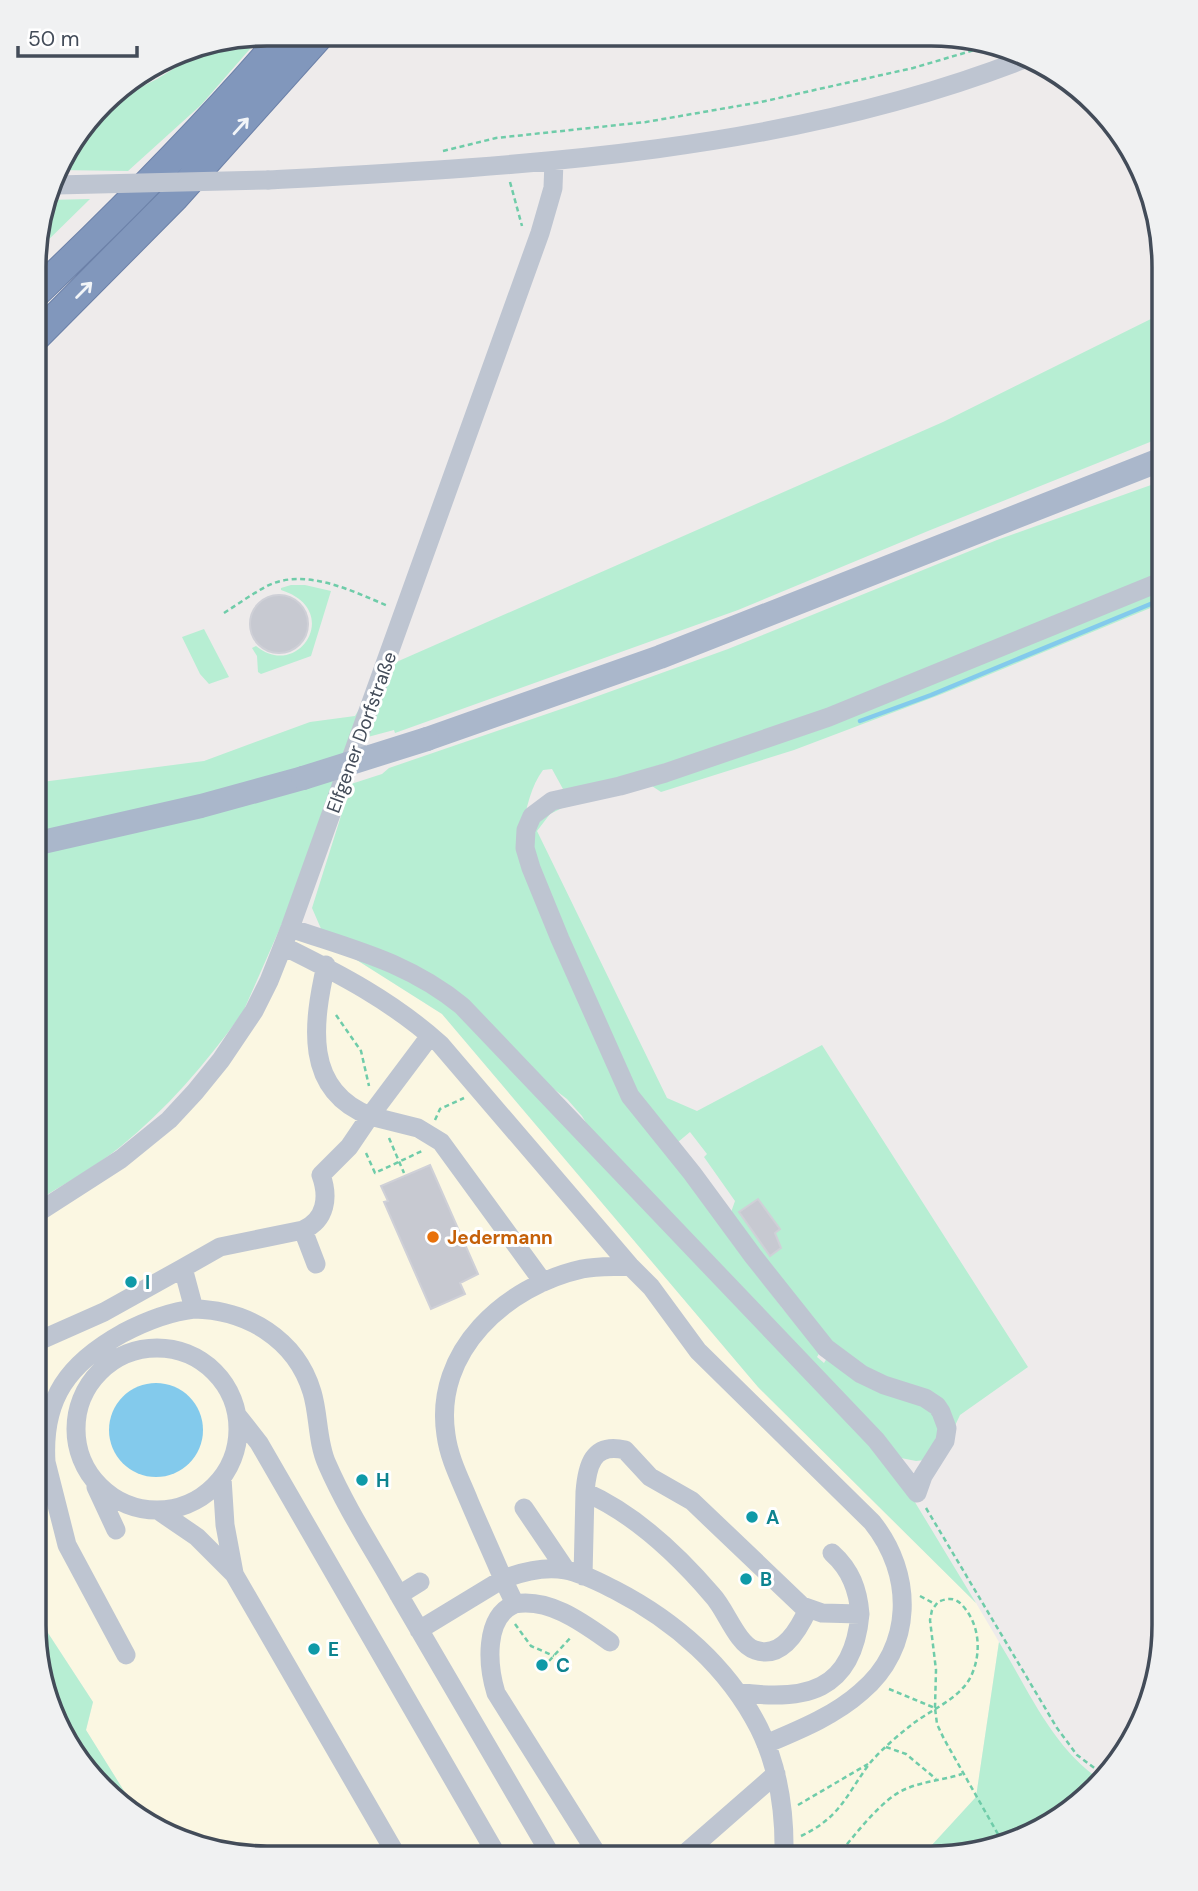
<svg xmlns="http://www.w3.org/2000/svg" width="1198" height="1891" font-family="'DM Sans',sans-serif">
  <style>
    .commercial { fill: #fbf7e2 }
    .green { fill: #b7eed3 }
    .water { fill: #83caec }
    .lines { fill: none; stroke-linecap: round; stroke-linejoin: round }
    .stream { stroke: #83caec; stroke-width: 4.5 }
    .building { fill: #c7c9d1; stroke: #cfd0d7; stroke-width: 2 }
    .highway-casing { stroke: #6c81a8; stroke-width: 30 }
    .path { stroke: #6fcca9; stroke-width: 2.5; stroke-dasharray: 5 3.5; stroke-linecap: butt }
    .minor { stroke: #bec5d1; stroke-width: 19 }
    .major { stroke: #aab7cb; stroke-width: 24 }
    .highway { stroke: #8197bc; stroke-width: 28 }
    .minor-bridge { stroke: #bec5d1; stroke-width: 19 }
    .major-bridge { stroke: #aab7cb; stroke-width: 24 }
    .oneway { stroke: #f2f5f8 }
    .food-dot { fill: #e8710a; stroke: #fff; stroke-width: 2.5 }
    .culture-dot { fill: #0f9aa8; stroke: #fff; stroke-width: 2.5 }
    .labels { text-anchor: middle; stroke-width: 6; stroke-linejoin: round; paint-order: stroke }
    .street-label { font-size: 19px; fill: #434c59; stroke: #fff }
    .food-label { font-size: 19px; font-weight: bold; fill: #c56008; stroke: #fff; text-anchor: start }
    .culture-label { font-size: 19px; font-weight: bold; fill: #0d838f; stroke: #fff; text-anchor: start }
    .rim { fill: none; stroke: #434c59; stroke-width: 3.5 }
  </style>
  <rect width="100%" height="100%" fill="#eeebeb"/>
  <path class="commercial" d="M297,935L352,957L442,1014L758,1387L976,1603L999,1642L976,1797L920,1858L237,1856L139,1815L86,1730L93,1702L33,1610L34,1226L126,1165L173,1125Z"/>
  <path class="green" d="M263,34L201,105L128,171L55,170L58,163L107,99L137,89L157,79L178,66L199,47Z
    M90,199L35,253V237L47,200Z
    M1165,312V436L928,531L738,610L395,733L394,730L364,738L243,1012C207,1062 168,1108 120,1147C94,1168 62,1185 34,1203V783L204,761L310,722L355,716L385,667L943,422Z
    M1165,480V574L823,714L580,790L563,789L552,769L543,770C531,786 527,807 522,827L610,1066L732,1243L783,1309L820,1352L817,1357L824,1363L827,1358L934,1410L942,1426L925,1460L916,1461L896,1457L592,1133L582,1116L567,1099L542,1080L464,1001L322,931L312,908L351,784L382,774L389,768L573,705L728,649L997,540Z
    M291,585H305L331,591L311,656L261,674L258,672L257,656L252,648L256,646C298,681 344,610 281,590V588Z
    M1165,585V602L942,694L794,750L661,792L652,786L562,808L550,814L537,831L667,1098L697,1111L822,1045L1028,1367L960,1415L952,1432L949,1417L832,1346L730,1215L735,1201L704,1157L707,1154L690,1132L678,1142L644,1108L533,864V824L548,809L619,790Z
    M204,629L229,677L209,684L200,674L182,637Z
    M352,957L401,974L456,1007L873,1447L907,1489L976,1603L758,1387L442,1014Z
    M33,1610L93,1702L86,1730L139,1815L125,1810L69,1737L50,1706L33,1624Z
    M999,1642C1028,1689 1053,1749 1101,1780L1074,1809L1021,1840L932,1858H920L976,1797Z"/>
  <path class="water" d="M109 1430a47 47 0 1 1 94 0a47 47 0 1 1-94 0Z"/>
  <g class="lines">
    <path class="stream" d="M860,721L931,695L1165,598"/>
  </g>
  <path class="building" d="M250 624a29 29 0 1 1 58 0a29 29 0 1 1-58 0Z
    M430,1165L478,1274L460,1283L465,1294L431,1309L384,1202L388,1201L381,1186Z
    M758,1199L780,1229L775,1233L781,1248L770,1256L739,1212Z"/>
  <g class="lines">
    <g class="highway-casing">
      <path id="highway" d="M35,294C122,211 208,125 286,33
        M35,338L174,198L322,33"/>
    </g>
    <path class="path" d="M111,93C143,85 170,71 193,48
      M443,151L496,138L646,122L761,102L913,68L988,46
      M510,182L522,226
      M224,613C238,604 252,594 267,586C305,567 352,591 388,606
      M336,1015L361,1051L369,1086
      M435,1120L440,1109L464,1098
      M389,1138L404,1173
      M366,1153L375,1173L422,1151
      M926,1508L1057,1728L1077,1755L1105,1776
      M920,1596L935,1604
      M515,1624L531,1646L554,1656
      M549,1661L572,1636
      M889,1689L935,1708L937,1724L944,1739L1003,1843
      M886,1747L906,1754L936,1779
      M798,1805L868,1764
      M161,1825L162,1817
      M801,1836C841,1817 846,1795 870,1763C881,1750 896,1737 910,1726C928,1711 956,1701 969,1680C982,1657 981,1625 962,1605C955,1597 947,1598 938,1602L932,1610L930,1620L936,1670L935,1708
      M836,1857C855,1836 881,1798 908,1788C925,1781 944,1780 962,1774"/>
    <path class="minor" d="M268,180C521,166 783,153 1022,60
      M290,928C354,950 408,962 462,1006L876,1440L917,1493
      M283,946C340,974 392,1001 440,1044L630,1266L651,1287L698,1351L872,1522C914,1574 914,1648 861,1692C834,1716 799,1730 766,1744
      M430,1036L370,1116L418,1128L441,1142L543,1282
      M34,1215L121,1159L169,1120L195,1092L221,1060L254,1011L269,981L290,928L540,233L553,188L554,161
      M303,1230L220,1247L183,1268L194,1309C247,1310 296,1339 312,1392C319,1415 317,1442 327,1464C347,1510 375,1552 399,1595L420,1582
      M316,1264L303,1230C326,1220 329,1197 321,1175L349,1147L370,1116C303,1090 313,1023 326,965
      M630,1266C614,1267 597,1266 582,1269C506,1286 433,1351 446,1435C449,1458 460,1479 469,1501C480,1527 492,1553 503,1579C522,1572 544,1566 565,1570C582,1573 599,1582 615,1590C675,1621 728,1667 759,1728C779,1768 785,1813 784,1857
      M34,1343L104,1312L183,1268
      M76 1429a81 81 0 1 1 162 0a81 81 0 1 1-162 0Z
      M237,1415L259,1443L498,1857
      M33,1458L46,1462C42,1398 69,1363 123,1333C146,1321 168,1312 194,1309
      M46,1462L67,1545L126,1655
      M222,1478L225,1525L234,1573
      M96,1487L116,1530
      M917,1493L923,1476L945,1441L947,1428L941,1412L937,1406L925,1398L884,1385L861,1374L826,1348L753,1256L692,1173L630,1096L560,939L531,868L525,848L526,830L532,816L552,801L620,786L665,773L829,717L1165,580
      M524,1508L566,1570
      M159,1511L197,1537L234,1574L397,1856
      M832,1553C851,1570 858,1590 860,1614
      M583,1576L585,1492
      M399,1595L552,1857
      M515,1604C550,1598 583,1623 610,1642
      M419,1630L503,1579L515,1604C483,1617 488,1667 496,1693L599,1857
      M737,1692C805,1702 853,1692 860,1614L822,1613L802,1606L692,1501L650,1477L625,1450C592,1442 587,1467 585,1492C635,1514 678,1555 713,1596C726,1610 737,1644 755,1650C782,1660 799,1629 808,1609
      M681,1857L776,1774"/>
    <path class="major" d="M427,739L660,657L1165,458
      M34,844L201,806L303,778"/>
    <use href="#highway" class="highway"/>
    <path class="minor-bridge" d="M56,185L268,180"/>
    <path class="major-bridge" d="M303,778L427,739"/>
  </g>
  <defs><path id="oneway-shaft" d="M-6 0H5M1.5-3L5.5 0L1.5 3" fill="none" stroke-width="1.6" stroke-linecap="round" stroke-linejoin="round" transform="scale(1.75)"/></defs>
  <g class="oneway">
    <use href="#oneway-shaft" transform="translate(241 126) rotate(-48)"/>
    <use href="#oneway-shaft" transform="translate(84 290) rotate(-45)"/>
  </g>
  <circle class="food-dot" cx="433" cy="1237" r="7"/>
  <g class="culture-dot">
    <circle cx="131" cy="1282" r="7"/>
    <circle cx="362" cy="1480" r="7"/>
    <circle cx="752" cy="1517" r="7"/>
    <circle cx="746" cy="1579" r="7"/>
    <circle cx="314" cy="1649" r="7"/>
    <circle cx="542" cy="1665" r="7"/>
  </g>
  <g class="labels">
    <g class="street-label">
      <text transform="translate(361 732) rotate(-70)" y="7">Elfgener Dorfstraße</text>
    </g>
    <g class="food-label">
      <text x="447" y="1244">Jedermann</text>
    </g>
    <g class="culture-label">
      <text x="145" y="1289">I</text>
      <text x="376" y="1487">H</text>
      <text x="766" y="1524">A</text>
      <text x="760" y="1586">B</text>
      <text x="328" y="1656">E</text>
      <text x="556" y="1672">C</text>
    </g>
  </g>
  <path d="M0 0H1198V1891H0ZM267 46H931A221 221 0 0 1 1152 267V1625A221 221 0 0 1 931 1846H267A221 221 0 0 1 46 1625V267A221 221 0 0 1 267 46Z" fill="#f0f1f2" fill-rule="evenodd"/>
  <path class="rim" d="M267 46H931A221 221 0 0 1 1152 267V1625A221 221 0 0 1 931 1846H267A221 221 0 0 1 46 1625V267A221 221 0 0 1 267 46Z"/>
  <path d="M18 46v10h119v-10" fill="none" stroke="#434c59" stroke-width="3.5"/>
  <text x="28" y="46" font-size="21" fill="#434c59" stroke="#ffffff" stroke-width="5" paint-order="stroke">50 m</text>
</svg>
